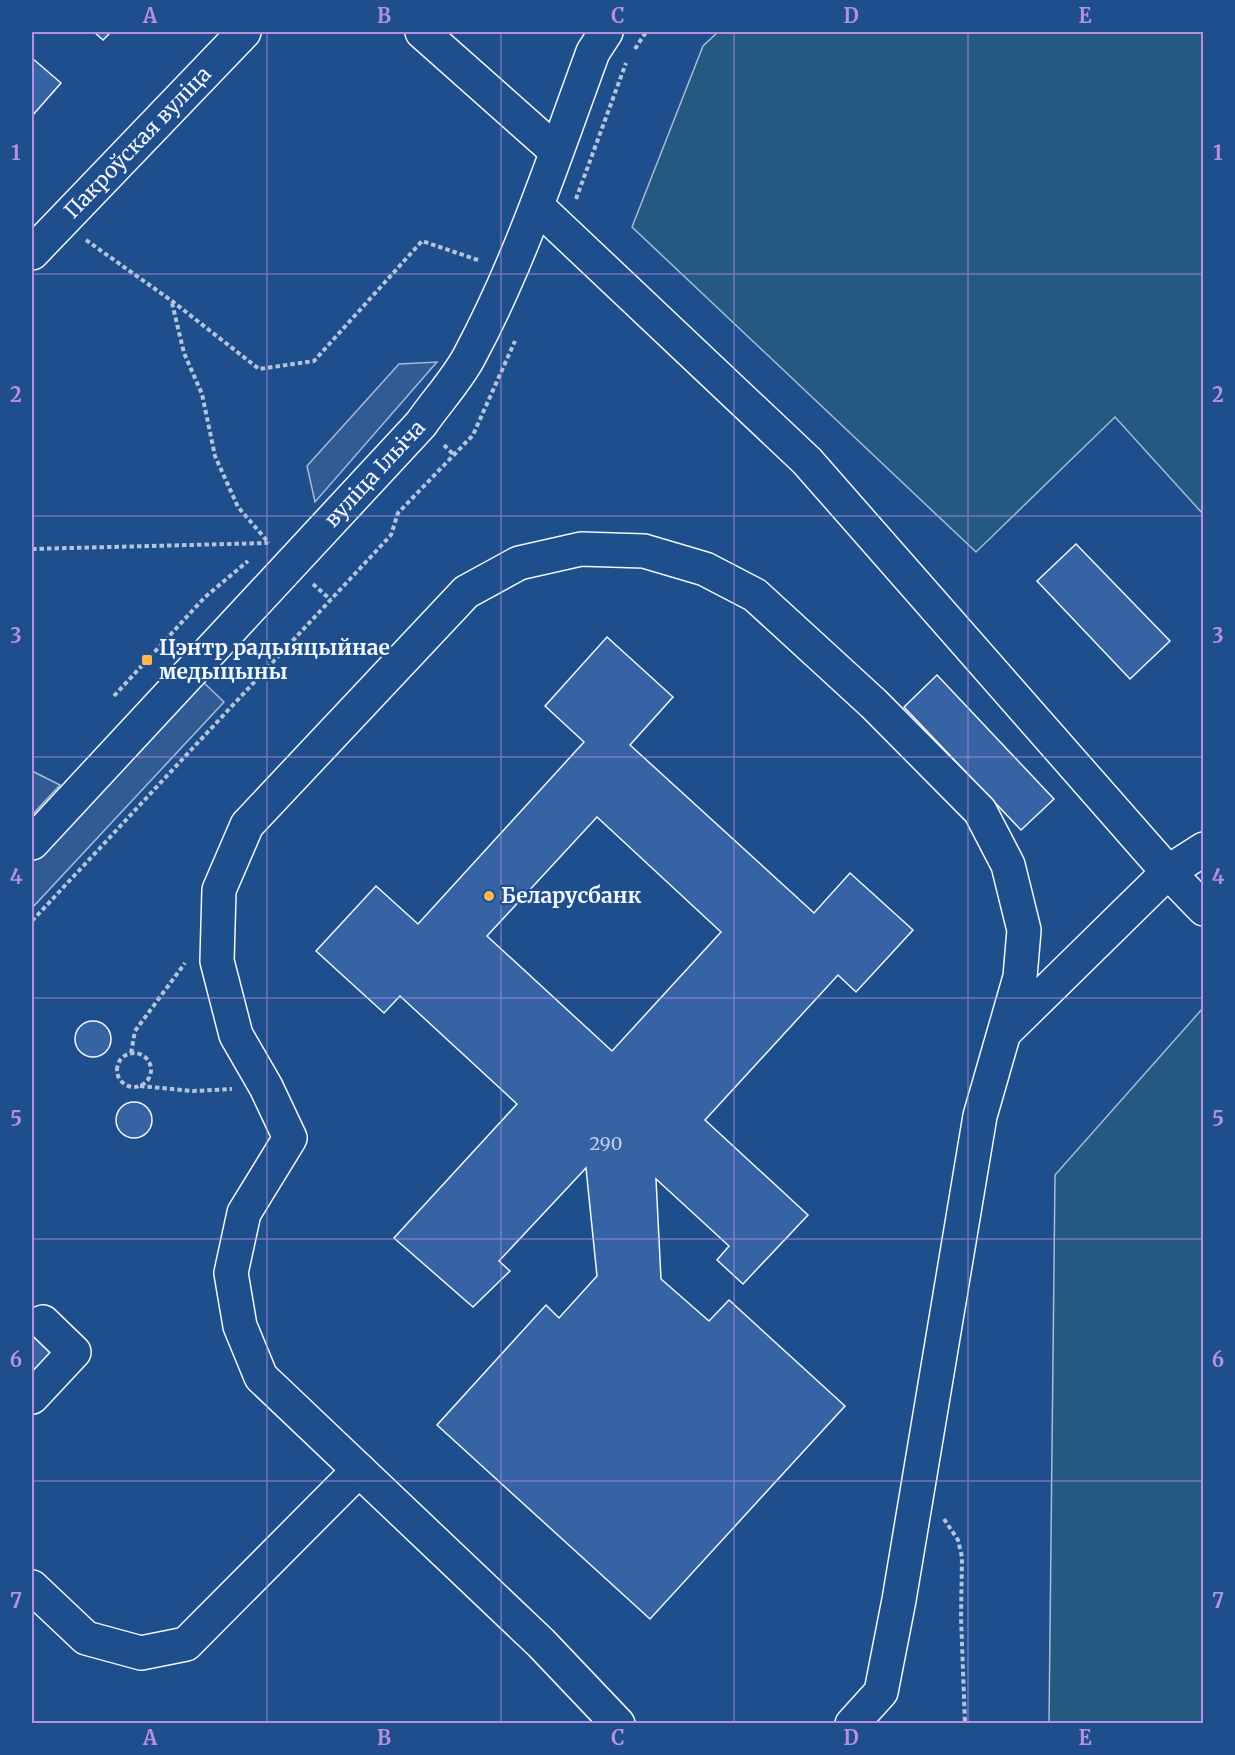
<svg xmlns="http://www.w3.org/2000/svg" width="1235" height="1755" font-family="Merriweather,serif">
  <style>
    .green { fill: #245a82; stroke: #a8bbd7; stroke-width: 1.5 }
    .parking { fill: #305b95; stroke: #a8bbd7; stroke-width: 1.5 }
    .building { fill: #3563a3; stroke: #f2f6ff; stroke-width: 1.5; fill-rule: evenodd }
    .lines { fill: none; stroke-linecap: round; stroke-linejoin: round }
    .minor-casing { stroke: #f2f6ff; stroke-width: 36 }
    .path { stroke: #b3c4dc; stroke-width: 4; stroke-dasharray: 4.5 3; stroke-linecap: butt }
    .minor { stroke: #1f4e8c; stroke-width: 33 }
    .grid { fill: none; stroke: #b691df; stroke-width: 1.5; stroke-opacity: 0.55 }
    .poi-dot { fill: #ffb74d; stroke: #1f4e8c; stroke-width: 2 }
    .labels { text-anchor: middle; stroke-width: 4.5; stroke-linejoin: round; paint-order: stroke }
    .number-label { font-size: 18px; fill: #c3d1e8 }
    .street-label { font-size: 21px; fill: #f2f6ff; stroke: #1f4e8c }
    .poi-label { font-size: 21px; font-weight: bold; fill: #f2f6ff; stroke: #1f4e8c; text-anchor: start }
    .neatline { fill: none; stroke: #b691df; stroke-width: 2 }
    .grid-label { font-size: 20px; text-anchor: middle; font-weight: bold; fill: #b691df }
  </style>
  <rect width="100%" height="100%" fill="#1f4e8c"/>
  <path class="green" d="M718,32H1203V514L1115,417L976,552L632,227L703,46Z
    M1203,1008V1723H1049L1055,1175Z"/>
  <path class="parking" d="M437,362L315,502L307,466L399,364Z
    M201,680L224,702L32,908V862Z
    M32,771L60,785L32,815Z"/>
  <path class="building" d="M94,32H111L103,40Z
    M32,58L61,83L32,116Z
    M1076,544L1170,641L1130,679L1037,581Z
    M607,637L673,697L630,745L814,913L850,873L913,930L856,992L838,975L705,1120L808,1215L743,1284L717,1260L729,1246L656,1179L661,1279L709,1321L729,1300L845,1406L650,1619L437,1425L546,1305L559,1318L597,1276L586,1168L499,1261L510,1271L473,1307L394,1238L517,1104L400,996L384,1013L316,951L376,886L418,924L584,742L545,706ZM597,817L721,932L612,1051L487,936Z
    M937,675L1054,799L1021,830L904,707Z
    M75 1039a18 18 0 1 1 36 0a18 18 0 1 1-36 0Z
    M116 1120a18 18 0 1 1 36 0a18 18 0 1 1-36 0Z
    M32,1323L60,1349L32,1380Z"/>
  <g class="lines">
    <g class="minor-casing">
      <g id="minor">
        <path d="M422,32L556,151"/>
        <path d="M537,206L807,461L1168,872L1204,909"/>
        <path id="s1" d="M32,253L244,32"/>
        <path id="s2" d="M32,843L421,424C436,402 456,381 469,357C521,260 555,155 593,52L606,32"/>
        <path d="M1007,1030L1168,872L1204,849"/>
        <path d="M32,1397L74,1352L43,1322"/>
        <path d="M32,1587L86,1638L141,1653L186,1644L359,1470"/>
        <path d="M618,1724L541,1643L261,1377L240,1326L231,1273L244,1213L290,1138L266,1087L236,1035L217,961L219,890L247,825L466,592L519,563L581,549L644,551L705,569L755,595L874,704L980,811L1008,865L1024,930L1020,977L980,1116L899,1600L881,1692L852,1724"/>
      </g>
    </g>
    <path class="path" d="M635,49L646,32
      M576,199L626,63
      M86,240L172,301L259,369L314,361L422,241L478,260
      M172,303L184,353L202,394L215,456L238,507L269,543
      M444,445L454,455
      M32,549L268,543
      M313,584L331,600
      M114,696L205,597L248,561
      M32,921L391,535L398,513L473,435L515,341
      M117 1070a17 17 0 1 1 34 0a17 17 0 1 1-34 0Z
      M131,1053L135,1031L185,963
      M140,1086L193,1091L232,1089
      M944,1519L958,1540L962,1557L961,1617L965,1724"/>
    <use href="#minor" class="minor"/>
  </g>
  <path class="grid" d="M267,32V1724M501,32V1724M734,32V1724M968,32V1724M32,274H1204M32,516H1204M32,757H1204M32,998H1204M32,1239H1204M32,1481H1204"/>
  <g class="poi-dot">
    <rect x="141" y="654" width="12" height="12" rx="3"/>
    <circle cx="489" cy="896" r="6"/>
  </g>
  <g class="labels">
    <g class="number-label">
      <text x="606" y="1150">290</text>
    </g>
    <g class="street-label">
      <text dy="7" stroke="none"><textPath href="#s1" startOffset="153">Пакроўская вуліца</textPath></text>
      <text dy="7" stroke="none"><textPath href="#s2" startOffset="504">вуліца Ільіча</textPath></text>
    </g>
    <g class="poi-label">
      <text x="159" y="655">Цэнтр радыяцыйнае<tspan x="159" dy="24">медыцыны</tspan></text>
      <text x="501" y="903">Беларусбанк</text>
    </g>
  </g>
  <rect width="1235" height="1755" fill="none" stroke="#1f4e8c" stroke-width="66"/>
  <rect x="33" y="33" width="1169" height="1689" class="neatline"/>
  <g class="grid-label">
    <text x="150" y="23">A</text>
    <text x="384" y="23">B</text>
    <text x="618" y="23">C</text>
    <text x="851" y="23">D</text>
    <text x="1085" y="23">E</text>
    <text x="16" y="160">1</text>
    <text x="1218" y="160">1</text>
    <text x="16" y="402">2</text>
    <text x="1218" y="402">2</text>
    <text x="16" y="643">3</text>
    <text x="1218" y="643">3</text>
    <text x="16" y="884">4</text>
    <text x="1218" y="884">4</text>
    <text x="16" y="1126">5</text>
    <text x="1218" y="1126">5</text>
    <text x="16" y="1367">6</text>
    <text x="1218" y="1367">6</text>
    <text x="16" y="1608">7</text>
    <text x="1218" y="1608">7</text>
    <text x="150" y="1745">A</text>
    <text x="384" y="1745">B</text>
    <text x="618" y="1745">C</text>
    <text x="851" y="1745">D</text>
    <text x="1085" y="1745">E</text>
  </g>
</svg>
